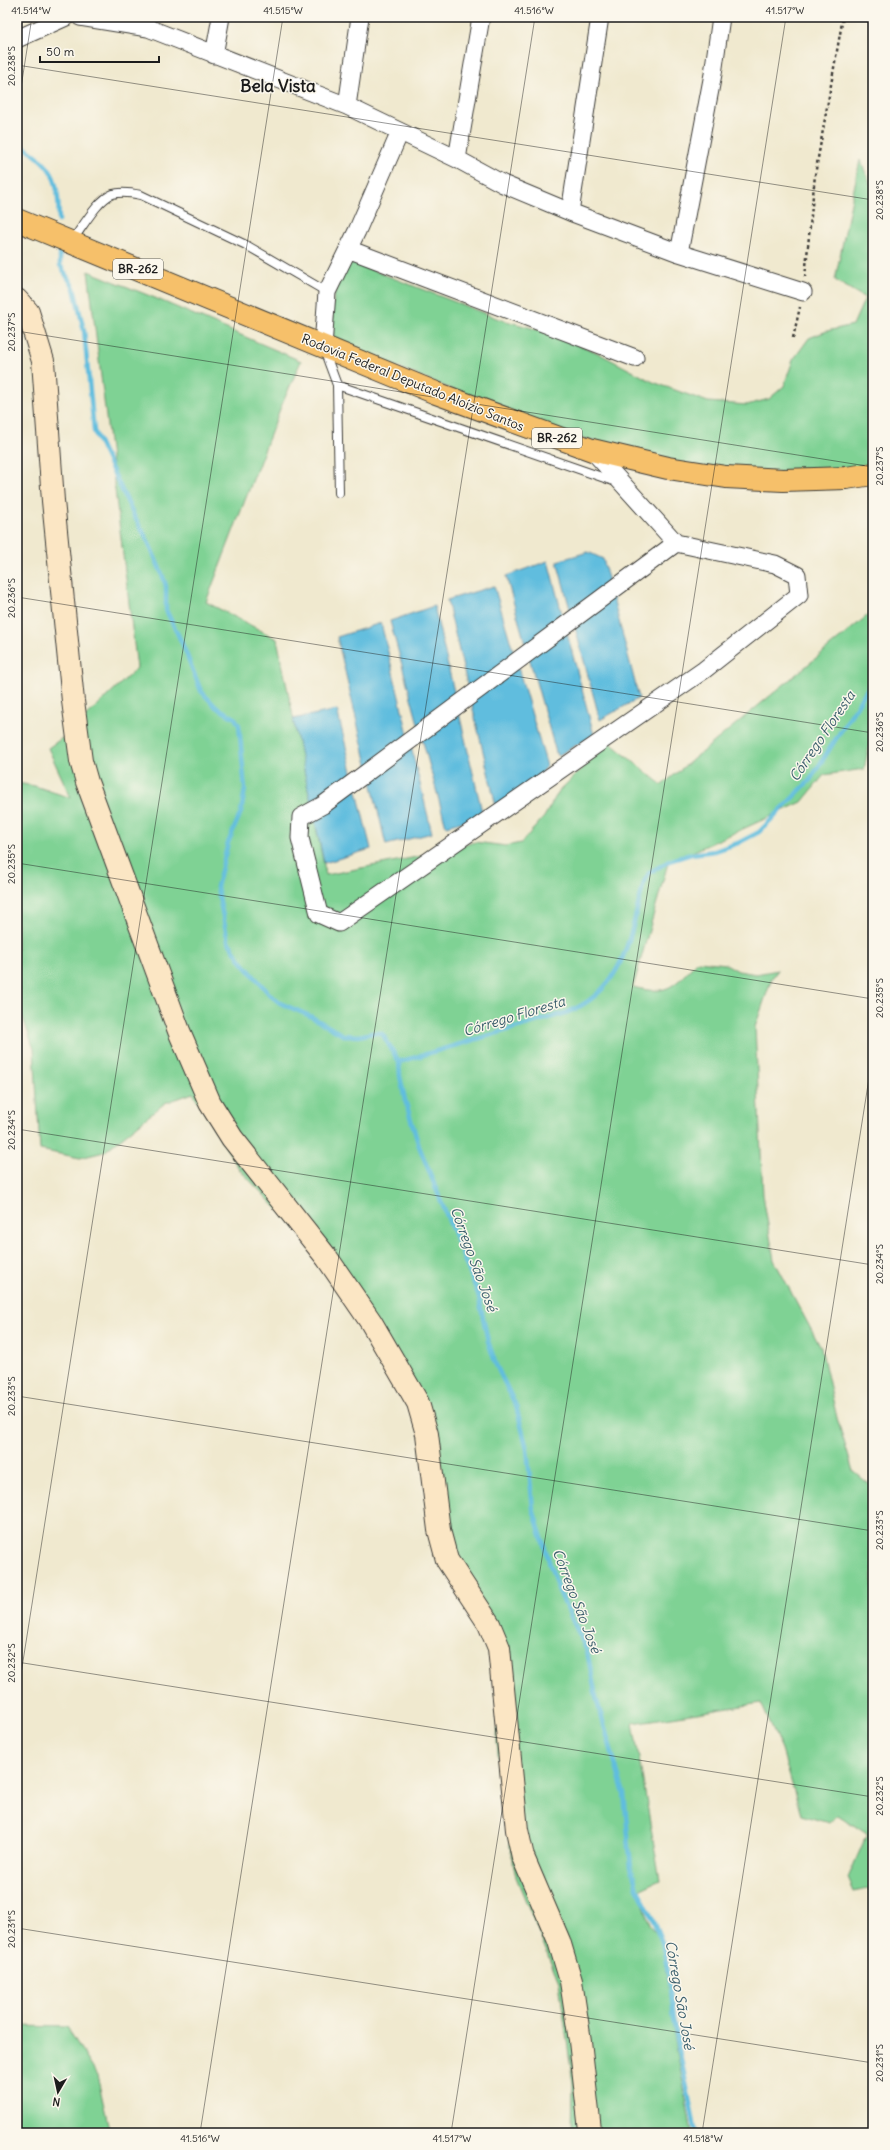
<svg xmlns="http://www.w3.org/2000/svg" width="890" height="2150" font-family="Delius,sans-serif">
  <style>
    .green { fill: #7fd294; stroke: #4e7758 }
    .water { fill: #60bdde; stroke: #3e6c7d }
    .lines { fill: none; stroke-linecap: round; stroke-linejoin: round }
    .stream { stroke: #60bdde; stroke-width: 4.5 }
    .lane-casing { stroke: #3c3b37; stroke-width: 10 }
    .street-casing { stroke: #3c3b37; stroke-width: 19 }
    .secondary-casing { stroke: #3c3b37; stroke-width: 24 }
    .highway-casing { stroke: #3c3b37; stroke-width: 24 }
    .path { stroke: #3c3b37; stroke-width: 2.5; stroke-dasharray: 3 3; stroke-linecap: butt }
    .lane { stroke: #fff; stroke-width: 8 }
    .street { stroke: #fff; stroke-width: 17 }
    .secondary { stroke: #fbe6c4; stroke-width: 22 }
    .highway { stroke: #f6c06b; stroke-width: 22 }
    .ticks { fill: none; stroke: #1c1c1c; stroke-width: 1; stroke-opacity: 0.45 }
    .labels { text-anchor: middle; stroke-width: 3; stroke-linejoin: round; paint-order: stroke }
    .shield { fill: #fbf7ec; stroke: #5f5e5a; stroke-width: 1 }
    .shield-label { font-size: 12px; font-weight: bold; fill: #1c1c1c }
    .street-label { font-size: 13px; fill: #1c1c1c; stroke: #fbf7ec }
    .water-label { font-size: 14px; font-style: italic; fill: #375c6a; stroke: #fbf7ec }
    .district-label { font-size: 17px; font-weight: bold; fill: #1c1c1c; stroke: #fbf7ec }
    .neatline { fill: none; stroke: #1c1c1c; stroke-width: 1.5 }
    .ticks-label { font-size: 10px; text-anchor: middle; fill: #1c1c1c }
  </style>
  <rect width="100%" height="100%" fill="#fbf7ec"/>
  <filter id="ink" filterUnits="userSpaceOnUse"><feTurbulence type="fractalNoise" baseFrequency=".025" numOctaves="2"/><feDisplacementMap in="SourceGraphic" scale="8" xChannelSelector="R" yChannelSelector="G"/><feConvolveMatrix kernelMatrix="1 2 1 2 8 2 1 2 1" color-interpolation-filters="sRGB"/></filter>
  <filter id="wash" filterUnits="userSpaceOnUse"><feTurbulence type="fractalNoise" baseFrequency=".012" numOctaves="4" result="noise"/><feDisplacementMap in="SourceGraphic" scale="16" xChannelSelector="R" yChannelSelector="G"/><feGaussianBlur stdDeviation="0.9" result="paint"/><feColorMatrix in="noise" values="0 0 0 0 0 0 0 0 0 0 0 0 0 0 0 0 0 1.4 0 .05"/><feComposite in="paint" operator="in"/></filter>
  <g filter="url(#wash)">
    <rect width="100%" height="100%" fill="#f0e9cf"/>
    <path class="green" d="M860,160L873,190V475L706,470L549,429L334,341C330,310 332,288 349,261L499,319L546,332L596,352L653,382L708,402L747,405L769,399L784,386L793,360L809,338L827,331L853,325L865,298L835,280Z
      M88,271L155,298L301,361L280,409L206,602L277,639L326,875L422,856L475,842L506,846L521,843L544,817L559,791L609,742L662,785L873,611V728L864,769L824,775L802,802L668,863L633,987C670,997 675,984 698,961L726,964L738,971L756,974L778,970L772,978L755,1027L763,1195L774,1260L821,1348L837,1418L853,1471L873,1487V1888L854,1892L848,1878L867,1834L838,1815L829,1823L801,1815L782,1750L761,1703L633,1723L660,1880L639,1890L650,1925L662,1939L674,2034L692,2133H572L573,2084L559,1982L516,1877L503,1811L497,1741L500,1677L495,1652L468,1604L419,1402L335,1269L239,1169L193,1093L165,1103L104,1152L80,1158L40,1150L34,1049L17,1001V783L35,786L71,798L48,748L65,736L137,668Z
      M17,2026L67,2027L97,2075L110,2133H17Z"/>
    <path class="water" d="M588,552L603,559L639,698L600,720L557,561Z
      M548,561L594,735L557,756L506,576Z
      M494,586L547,766L518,804L497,810L447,600Z
      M434,606L483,816L446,826L390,621Z
      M381,623L432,833L386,845L337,637Z
      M337,710L371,849L324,863L293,719Z"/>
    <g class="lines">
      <path class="stream" d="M17,142C55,168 58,175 59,221
        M60,251V265L74,288L84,331L94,431L134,516L147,539L162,574L166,586V610L182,643L201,691L216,707L235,718L239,725L245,789L241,812L228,843L217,887L228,941L242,962L270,995L280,1003L310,1016L343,1035L359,1036L372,1033H381L383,1035L399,1062L400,1076L405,1100L419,1146L478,1294L488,1341L496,1365L516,1406L527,1449L533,1509L557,1587L587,1651L597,1701L624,1794L631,1867L637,1888L650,1913L662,1942L668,1971L673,2019L696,2133
        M399,1062L566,1013C626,989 629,937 644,882L649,873L669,861L691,854L715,851L738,843L759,832L810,780L873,680"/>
    </g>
  </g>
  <g filter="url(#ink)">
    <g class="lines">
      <g class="lane-casing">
        <path id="lane" d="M72,241C82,228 98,199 113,194C122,191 132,193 141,195L246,245L327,292
          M324,350L337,385L339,493
          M337,385L616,482"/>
      </g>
      <g class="street-casing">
        <path id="street" d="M80,17L148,28
          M143,17L148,28L347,106L457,159L503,184L570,212L679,253L803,292
          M17,39L66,17
          M214,55L221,17
          M347,106L360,17
          M457,159L481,17
          M570,212L600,17
          M348,249L635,358
          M679,253L713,74L721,17
          M323,346L327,292L357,231L400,132
          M592,450L676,543L775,564L797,575L799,595L704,670L339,923L319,914L300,838L301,817L323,805L676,543"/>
      </g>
      <g class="secondary-casing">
        <path id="secondary" d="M17,300L28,312L43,361L53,501L73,701L81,761L87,782L179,1031L210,1103L232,1138L327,1258L371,1322L418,1403L427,1434L439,1530L447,1560L489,1624L499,1648L517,1830L523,1857L559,1941L571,1981L580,2041L590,2130"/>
      </g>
      <g class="highway-casing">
        <path id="highway" d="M17,220L436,393L592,450L668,468L726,477L783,480L846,478L873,474"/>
      </g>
      <path class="path" d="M805,277L815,175L843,17
        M793,338L800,307"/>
      <use href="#lane" class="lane"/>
      <use href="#street" class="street"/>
      <use href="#secondary" class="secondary"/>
      <use href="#highway" class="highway"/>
    </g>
  </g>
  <path class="ticks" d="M17,65L873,200M17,113L32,17M17,331L873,467M17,597L873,733M17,863L873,999M17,1129L873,1265M17,1396L873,1531M17,1662L873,1797M17,1699L283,17M17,1928L873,2063M200,2133L535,17M451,2133L786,17M702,2133L873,1053"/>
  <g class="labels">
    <g class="shield">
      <rect x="113" y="259" width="50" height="20" rx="3"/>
      <rect x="532" y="428" width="50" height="20" rx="3"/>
    </g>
    <g class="shield-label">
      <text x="138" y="273">BR-262</text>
      <text x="557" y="442">BR-262</text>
    </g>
    <g class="street-label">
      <text transform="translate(413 382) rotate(22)" y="5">Rodovia Federal Deputado Aloízio Santos</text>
    </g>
    <g class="water-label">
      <text transform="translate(822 736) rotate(-56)" y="5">Córrego Floresta</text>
      <text transform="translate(514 1016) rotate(-17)" y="5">Córrego Floresta</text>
      <text transform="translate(474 1259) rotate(70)" y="5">Córrego São José</text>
      <text transform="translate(577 1601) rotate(69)" y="5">Córrego São José</text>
      <text transform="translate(680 1995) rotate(80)" y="5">Córrego São José</text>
    </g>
    <g class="district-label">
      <text x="278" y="92">Bela Vista</text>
    </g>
  </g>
  <rect width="890" height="2150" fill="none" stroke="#fbf7ec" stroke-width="44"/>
  <g transform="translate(58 2092) rotate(189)" stroke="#fbf7ec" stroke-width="3" paint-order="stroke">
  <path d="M0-3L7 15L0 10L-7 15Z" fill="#1c1c1c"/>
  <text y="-6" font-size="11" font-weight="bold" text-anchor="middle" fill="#1c1c1c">N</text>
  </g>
  <path d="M40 56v6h119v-6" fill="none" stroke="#1c1c1c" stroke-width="2"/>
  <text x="46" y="56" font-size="12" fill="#1c1c1c" stroke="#fbf7ec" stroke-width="3" paint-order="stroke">50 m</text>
  <rect x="22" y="22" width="846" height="2106" class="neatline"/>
  <g class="ticks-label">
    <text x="31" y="14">41.514°W</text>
    <text x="283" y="14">41.515°W</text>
    <text x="534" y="14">41.516°W</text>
    <text x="785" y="14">41.517°W</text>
    <text transform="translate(11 66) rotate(-90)" y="4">20.238°S</text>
    <text transform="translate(879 200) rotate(-90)" y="4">20.238°S</text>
    <text transform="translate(11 332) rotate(-90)" y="4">20.237°S</text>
    <text transform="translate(879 466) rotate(-90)" y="4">20.237°S</text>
    <text transform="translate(11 598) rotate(-90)" y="4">20.236°S</text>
    <text transform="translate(879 732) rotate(-90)" y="4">20.236°S</text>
    <text transform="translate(11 864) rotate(-90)" y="4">20.235°S</text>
    <text transform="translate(879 998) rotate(-90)" y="4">20.235°S</text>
    <text transform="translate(11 1130) rotate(-90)" y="4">20.234°S</text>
    <text transform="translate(879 1264) rotate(-90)" y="4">20.234°S</text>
    <text transform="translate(11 1396) rotate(-90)" y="4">20.233°S</text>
    <text transform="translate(879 1530) rotate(-90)" y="4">20.233°S</text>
    <text transform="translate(11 1663) rotate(-90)" y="4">20.232°S</text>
    <text transform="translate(879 1796) rotate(-90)" y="4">20.232°S</text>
    <text transform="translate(11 1929) rotate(-90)" y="4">20.231°S</text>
    <text transform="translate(879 2063) rotate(-90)" y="4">20.231°S</text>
    <text x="200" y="2142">41.516°W</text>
    <text x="452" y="2142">41.517°W</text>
    <text x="703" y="2142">41.518°W</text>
  </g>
</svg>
